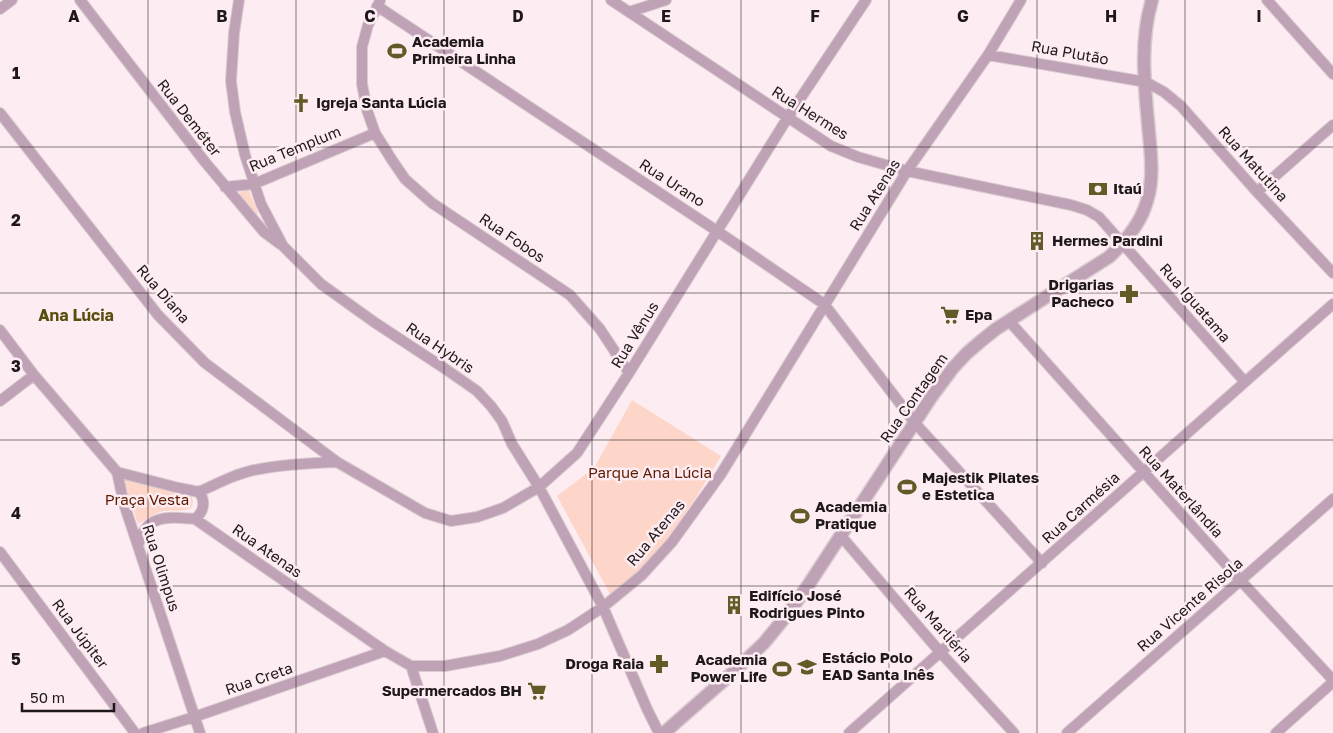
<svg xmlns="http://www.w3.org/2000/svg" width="1333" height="733" font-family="'Golos Text',sans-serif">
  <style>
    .green { fill: #fdd5c9 }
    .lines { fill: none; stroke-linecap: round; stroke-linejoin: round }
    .minor-casing { stroke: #d9cbcf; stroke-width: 12 }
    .tertiary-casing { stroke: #d9cbcf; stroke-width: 15 }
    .minor { stroke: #c0a2b7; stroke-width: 10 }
    .tertiary { stroke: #c0a2b7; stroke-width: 12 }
    .grid { fill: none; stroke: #1f181a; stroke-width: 1; stroke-opacity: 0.55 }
    .labels { text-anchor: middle; stroke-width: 5; stroke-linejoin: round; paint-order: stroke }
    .poi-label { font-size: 15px; font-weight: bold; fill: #1f181a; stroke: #fdedf2; text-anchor: start }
    .street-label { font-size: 15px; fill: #1f181a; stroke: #fdedf2 }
    .park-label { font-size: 15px; fill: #5e1a02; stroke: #fdedf2 }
    .neighbourhood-label { font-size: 16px; font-weight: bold; fill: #584e0e; stroke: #fdedf2 }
    .grid-label { font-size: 16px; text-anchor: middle; font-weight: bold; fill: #1f181a; stroke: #fdedf2; stroke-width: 5; stroke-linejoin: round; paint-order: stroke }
  </style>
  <rect width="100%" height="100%" fill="#fdedf2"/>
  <path class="green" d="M248,189L258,213L257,215L237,194Z
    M632,400L721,456L695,499L664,543L637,572L611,596L557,496L594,468Z
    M130,478L192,497L193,502L192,507C184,513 173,509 164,511C155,512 146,520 138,524L125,484L126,480Z"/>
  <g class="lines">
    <g class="minor-casing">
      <path id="minor" d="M80,0L205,162L264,232L280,244
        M239,0L234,33L231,81L235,112L245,155L261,204L283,246L321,284L374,322L444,368L477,391L491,406L502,421L512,444L539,487L603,607L647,709L659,733
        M611,0L831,146L858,157L907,171L1071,205L1087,210L1099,217L1245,382
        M1267,0L1333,74
        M380,1L368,25L362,47V84L367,110L375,133L392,160L405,179L432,203L570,295L600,329L629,373
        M377,6L717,231L824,304L915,423L1042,563
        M0,9L12,0
        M629,12L666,0
        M988,55L1146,82L1164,92L1181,106L1257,192L1333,273
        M0,113L158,315L205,363L337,462L425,513L451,521L477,517L503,508L539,487L577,453L629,373L788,117L866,0
        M225,187L254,184L375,133
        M1257,192L1333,125
        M1009,321L1241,581L1333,680
        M0,330L34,375L117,472L124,504L200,733
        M0,401L34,375
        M117,472L179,488L199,492
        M199,492C218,483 239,472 260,469C285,464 311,463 337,462
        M195,519L385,651L411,666H445L500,656L538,644L568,630L603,607L642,575L672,542L721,474L907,171L988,55L1021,0
        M841,536L940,652L1014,733
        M138,546C140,540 141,533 146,528C157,514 179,518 195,519C204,512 206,501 199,492
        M0,552L135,733
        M411,666L433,733
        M143,733L194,717L385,651
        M849,733L1333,304
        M1067,733L1333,499
        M1276,733L1333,682"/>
    </g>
    <g class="tertiary-casing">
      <path id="tertiary" d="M664,733L731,674L764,643L787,615L809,584L932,396L953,368L967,353L981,341L996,329L1109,257C1126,241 1141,223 1147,201C1154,179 1151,155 1149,133C1145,89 1139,43 1152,0"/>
    </g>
    <use href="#minor" class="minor"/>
    <use href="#tertiary" class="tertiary"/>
  </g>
  <path class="grid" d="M148,0V733M296,0V733M444,0V733M592,0V733M741,0V733M889,0V733M1037,0V733M1185,0V733M0,147H1333M0,293H1333M0,440H1333M0,586H1333"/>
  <defs>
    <g id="stadium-bare" transform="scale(1.5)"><path d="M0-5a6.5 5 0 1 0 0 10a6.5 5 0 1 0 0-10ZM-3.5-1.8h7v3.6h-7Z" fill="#645a27" stroke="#fdedf2" stroke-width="2.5" paint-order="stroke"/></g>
    <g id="church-bare" transform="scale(1.5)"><path d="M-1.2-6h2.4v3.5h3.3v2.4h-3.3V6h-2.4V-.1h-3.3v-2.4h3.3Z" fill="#645a27" stroke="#fdedf2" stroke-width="2.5" paint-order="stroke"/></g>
    <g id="bank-bare" transform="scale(1.5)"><path d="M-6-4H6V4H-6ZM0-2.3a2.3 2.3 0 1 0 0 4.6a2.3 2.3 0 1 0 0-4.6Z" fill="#645a27" stroke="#fdedf2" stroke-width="2.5" paint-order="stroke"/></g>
    <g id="building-bare" transform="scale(1.5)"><path d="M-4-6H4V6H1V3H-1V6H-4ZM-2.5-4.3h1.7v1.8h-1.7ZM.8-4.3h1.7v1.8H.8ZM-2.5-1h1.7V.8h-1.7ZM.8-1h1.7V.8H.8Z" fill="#645a27" stroke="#fdedf2" stroke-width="2.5" paint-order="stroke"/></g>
    <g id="pharmacy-bare" transform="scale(1.5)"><path d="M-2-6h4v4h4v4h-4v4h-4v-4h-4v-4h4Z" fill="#645a27" stroke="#fdedf2" stroke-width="2.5" paint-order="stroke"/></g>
    <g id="supermarket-bare" transform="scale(1.5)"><path d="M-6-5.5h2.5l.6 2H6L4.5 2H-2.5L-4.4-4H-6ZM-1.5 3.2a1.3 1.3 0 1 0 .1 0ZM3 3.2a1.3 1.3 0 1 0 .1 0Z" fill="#645a27" stroke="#fdedf2" stroke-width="2.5" paint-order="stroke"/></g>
    <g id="university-bare" transform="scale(1.5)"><path d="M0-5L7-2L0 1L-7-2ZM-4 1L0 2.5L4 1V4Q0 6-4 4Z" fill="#645a27" stroke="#fdedf2" stroke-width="2.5" paint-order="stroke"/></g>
  </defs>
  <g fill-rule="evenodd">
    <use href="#stadium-bare" x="397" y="51"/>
    <use href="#church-bare" x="301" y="103"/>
    <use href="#bank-bare" x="1098" y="189"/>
    <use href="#building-bare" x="1037" y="241"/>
    <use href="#pharmacy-bare" x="1129" y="294"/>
    <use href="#supermarket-bare" x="950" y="315"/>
    <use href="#stadium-bare" x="907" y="487"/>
    <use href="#stadium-bare" x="800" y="516"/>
    <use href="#building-bare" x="734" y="605"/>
    <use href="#pharmacy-bare" x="659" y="664"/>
    <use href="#university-bare" x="807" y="667"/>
    <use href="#stadium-bare" x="782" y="669"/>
    <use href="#supermarket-bare" x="537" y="691"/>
  </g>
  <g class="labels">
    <g class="poi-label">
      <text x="412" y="47">Academia<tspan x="412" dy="17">Primeira Linha</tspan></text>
      <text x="316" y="108">Igreja Santa Lúcia</text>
      <text x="1113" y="194">Itaú</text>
      <text x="1052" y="246">Hermes Pardini</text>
      <text x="1114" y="290" text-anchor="end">Drigarias<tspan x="1114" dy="17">Pacheco</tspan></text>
      <text x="965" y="320">Epa</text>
      <text x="922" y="483">Majestik Pilates<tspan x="922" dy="17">e Estetica</tspan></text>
      <text x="815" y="512">Academia<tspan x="815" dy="17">Pratique</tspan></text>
      <text x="749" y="601">Edifício José<tspan x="749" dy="17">Rodrigues Pinto</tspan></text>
      <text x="822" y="663">Estácio Polo<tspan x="822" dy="17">EAD Santa Inês</tspan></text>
      <text x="767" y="665" text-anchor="end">Academia<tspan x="767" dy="17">Power Life</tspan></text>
      <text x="644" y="669" text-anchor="end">Droga Raia</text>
      <text x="522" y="696" text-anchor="end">Supermercados BH</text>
    </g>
    <g class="street-label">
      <text transform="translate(1070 53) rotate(10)" y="5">Rua Plutão</text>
      <text transform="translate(810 113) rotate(32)" y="5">Rua Hermes</text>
      <text transform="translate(189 118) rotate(52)" y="5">Rua Deméter</text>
      <text transform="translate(295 149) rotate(-22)" y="5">Rua Templum</text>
      <text transform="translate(1253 164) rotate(48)" y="5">Rua Matutina</text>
      <text transform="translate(672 183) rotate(33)" y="5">Rua Urano</text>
      <text transform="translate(875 195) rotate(-58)" y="5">Rua Atenas</text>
      <text transform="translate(512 238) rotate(34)" y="5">Rua Fobos</text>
      <text transform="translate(163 294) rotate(49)" y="5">Rua Diana</text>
      <text transform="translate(1195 303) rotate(49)" y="5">Rua Iguatama</text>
      <text transform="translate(635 335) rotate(-58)" y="5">Rua Vênus</text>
      <text transform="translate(440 348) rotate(34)" y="5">Rua Hybris</text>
      <text transform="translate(914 398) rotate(-55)" y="5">Rua Contagem</text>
      <text transform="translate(1181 492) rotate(48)" y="5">Rua Materlândia</text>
      <text transform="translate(1081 508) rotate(-42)" y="5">Rua Carmésia</text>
      <text transform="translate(656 533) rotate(-50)" y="5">Rua Atenas</text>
      <text transform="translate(267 551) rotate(35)" y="5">Rua Atenas</text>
      <text transform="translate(161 568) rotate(72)" y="5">Rua Olimpus</text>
      <text transform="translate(1190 605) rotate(-41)" y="5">Rua Vicente Risola</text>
      <text transform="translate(938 625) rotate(49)" y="5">Rua Marliéria</text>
      <text transform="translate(80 634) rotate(53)" y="5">Rua Júpiter</text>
      <text transform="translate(259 679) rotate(-19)" y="5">Rua Creta</text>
    </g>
    <g class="park-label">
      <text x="650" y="478">Parque Ana Lúcia</text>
      <text x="147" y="505">Praça Vesta</text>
    </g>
    <g class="neighbourhood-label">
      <text x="76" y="321">Ana Lúcia</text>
    </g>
  </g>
  <g class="grid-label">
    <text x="74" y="22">A</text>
    <text x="222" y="22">B</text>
    <text x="370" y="22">C</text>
    <text x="518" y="22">D</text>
    <text x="666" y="22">E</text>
    <text x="815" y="22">F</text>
    <text x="963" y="22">G</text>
    <text x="1111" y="22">H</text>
    <text x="1259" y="22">I</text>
    <text x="16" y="79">1</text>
    <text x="16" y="226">2</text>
    <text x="16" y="372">3</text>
    <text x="16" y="519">4</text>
    <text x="16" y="665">5</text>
  </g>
  <path d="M22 703v8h92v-8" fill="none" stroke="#1f181a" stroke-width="2.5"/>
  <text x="30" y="703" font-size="15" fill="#1f181a" stroke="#fdedf2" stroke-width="4" paint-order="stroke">50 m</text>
</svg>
